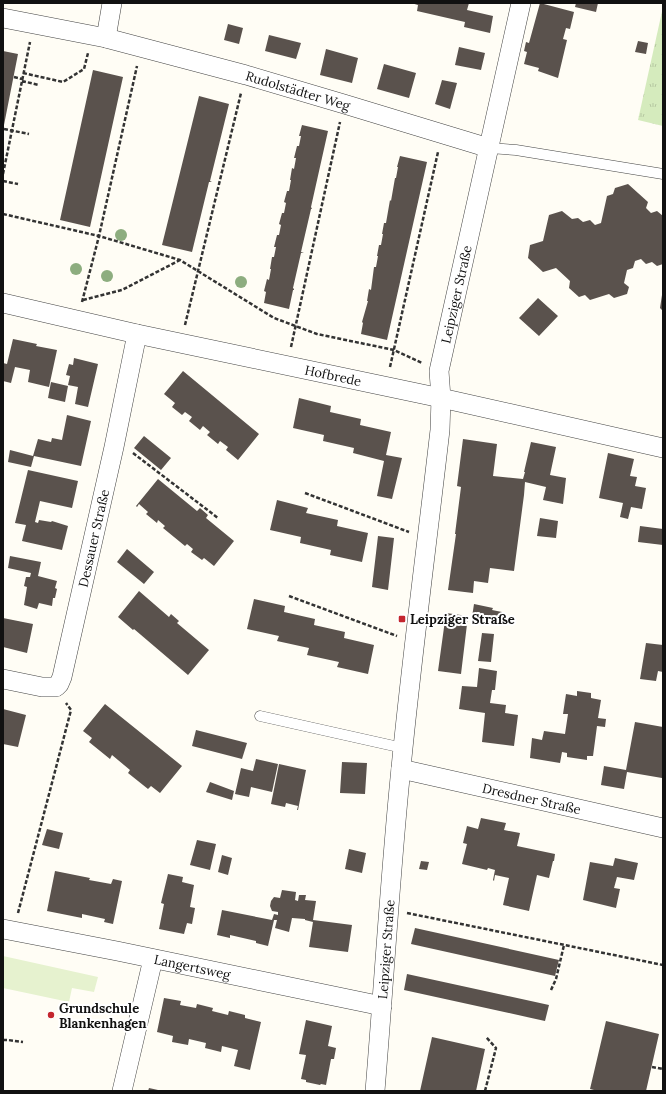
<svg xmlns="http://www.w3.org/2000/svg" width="666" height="1094" font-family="Lora,serif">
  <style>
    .grass { fill: url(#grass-tufts) }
    .pitch { fill: #e6f2cf }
    .building { fill: #5a524d }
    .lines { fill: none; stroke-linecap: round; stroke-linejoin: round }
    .lane-casing { stroke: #444; stroke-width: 11 }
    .street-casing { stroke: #444; stroke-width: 20 }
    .path { stroke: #333; stroke-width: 2.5; stroke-dasharray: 4 2; stroke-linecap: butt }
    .lane { stroke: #fff; stroke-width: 10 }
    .street { stroke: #fff; stroke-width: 19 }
    .tree { fill: #8dad7f }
    .poi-dot { fill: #c4262e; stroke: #fff; stroke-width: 1.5 }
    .labels { text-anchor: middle; stroke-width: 4; stroke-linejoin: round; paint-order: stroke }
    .street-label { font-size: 13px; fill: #111; stroke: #fff }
    .poi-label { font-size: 13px; font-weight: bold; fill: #111; stroke: #fff; text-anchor: start }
  </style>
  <defs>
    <pattern id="grass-tufts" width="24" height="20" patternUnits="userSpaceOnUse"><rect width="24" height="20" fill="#d5ebbd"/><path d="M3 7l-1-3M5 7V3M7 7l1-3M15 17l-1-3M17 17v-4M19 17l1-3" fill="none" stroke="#b6c8a1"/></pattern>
  </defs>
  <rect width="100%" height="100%" fill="#fffdf5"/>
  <path class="grass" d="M663,7V126L638,120Z"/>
  <path class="pitch" d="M3,956L98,977L94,992L72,988L69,1002L3,988Z"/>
  <path class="building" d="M411,3H469L467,10L493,16L490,33L464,27L465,22L417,11L418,5Z
    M540,3L574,12L570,29L566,28L563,39L567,40L558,78L538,71L539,68L524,64L527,52L524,51L526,42L529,43Z
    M576,3H598L596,12L575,7Z
    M228,24L243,28L239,44L224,40Z
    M269,35L301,43L296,59L265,51Z
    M638,41L648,43L646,54L635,52Z
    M459,47L485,53L481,70L455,65Z
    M326,49L358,58L352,83L320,75Z
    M3,51L18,54L4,125H3Z
    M384,64L416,73L409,98L377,89Z
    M93,70L123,77L90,227L60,220Z
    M442,80L457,83L450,109L435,104Z
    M199,96L229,104L210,181L212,182H209L192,252L162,245Z
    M302,125L328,131L311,207L312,209H311L301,252L304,253H301L293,288L294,289V290H293L289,309L264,303L266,292L264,291L267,279L269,280L271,269H270L272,257H274L276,247H274L277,235H279L281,225L279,224L282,213H284L286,203L284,202L287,191H289L291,180H290L292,168L294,169L296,158H294L297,146H299L301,136H299Z
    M400,156L427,162L387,340L361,334L363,323L362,322L368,301H367L369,289L371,290L374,267H376L378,256H377L379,245H381L383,234H382L384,223H386L390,200L391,201L395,178H396L398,167H397Z
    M628,184L648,202L646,208L651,213L657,211L663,216V264L657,266L652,262L646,264L641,259L635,261L633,268L627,270L624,283L629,287L627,294L614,298L609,294L590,300L585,295L579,297L569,288L570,281L556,268L543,272L528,258L530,245L543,241L549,215L562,211L572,219L578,218L583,222L590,220L595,225L601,223L607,196L613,194L615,188Z
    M662,295L663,296V311L660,308Z
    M538,298L558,316L539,336L519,318Z
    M13,339L37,344L36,346L57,350L49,387L28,382L30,370L15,367L11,383L3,381V363L7,364Z
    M74,358L98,364L88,407L75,404L78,387L68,385L70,376L66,375L69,364L73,365Z
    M183,371L259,434L238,460L226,450L228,447L220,441L218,444L207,435L210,432L203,426L200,430L189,421L192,417L185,412L182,415L172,407L175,403L164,394Z
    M51,382L68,386L65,402L48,398Z
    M299,398L331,406L330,412L361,419L360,425L391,432L386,455L402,458L392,499L377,496L384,461L353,453L354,448L323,441L324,435L293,428Z
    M67,415L91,421L81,466L34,456L31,467L8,462L10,450L33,456L38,439L51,442L52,438L62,440Z
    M144,436L171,458L161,470L134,448Z
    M463,439L497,444L493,476L523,479L525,472H524L531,442L556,447L550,475L566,478L563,504L543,500L546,487L525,482L524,495L514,571L490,568L488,583L474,581L473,593L448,590L456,534H455L461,487L457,486Z
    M608,453L634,459L630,476L637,477L635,486L646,488L642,509L631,507L628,519L620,517L623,503L599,498Z
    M28,470L78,481L72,508L40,501L35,522L38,523L39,520L51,522L52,521L68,526L62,550L22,541L26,525L15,523Z
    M158,479L197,511L200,508L208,515L206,518L234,541L214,566L204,558L202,560L191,552L193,549L187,544L185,546L163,528L165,526L158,520L157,523L146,514L148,512L139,504L137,507L136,506Z
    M277,500L308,508L306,513L338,520L337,526L368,533L362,562L330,555L331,550L300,543L301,537L270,530Z
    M540,518L558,521L556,538L537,536Z
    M640,526L663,529V545L638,542Z
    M378,536L394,538L388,590L372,587Z
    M127,549L154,572L144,584L117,562Z
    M10,556L41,562L38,576L57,581L55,588L57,589L55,598H53L52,606L39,603L37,609L24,605L27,587L24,586L26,577H30L31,573L8,568Z
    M139,591L169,617L171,614L179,621L177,623L209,650L188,675L134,629L133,630L118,617Z
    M254,599L285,606L284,612L315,619L314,625L345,632L344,638L374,645L368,674L337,667L339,662L307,655L309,648L277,641L279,636L247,629Z
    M474,604L493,608L492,610L502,612L500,622L472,617Z
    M446,613L468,616L461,674L438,671Z
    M3,618L33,624L27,653L3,647Z
    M482,633L494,634L491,662L478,661Z
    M646,643L663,645V672L658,671L656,681L640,679Z
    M479,668L497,671L495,690H492L490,703L506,705L505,713L518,715L514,746L482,742L485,713L459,709L462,686L477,687Z
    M577,691L591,693V698L601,700L598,718L606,719L605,727L597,726L593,756H587V760L567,757V753L562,752L560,763L530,758L532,738L542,740L544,731L565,734L568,714H563L566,694L577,696Z
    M105,704L182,766L160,793L151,786L148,789L128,773L130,770L112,755L110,759L89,742L92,738L83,731Z
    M3,709L26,715L18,747L3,744Z
    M635,722L663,727L662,778L627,772L624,789L601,785L604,766L626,770Z
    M196,730L247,743L242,759L192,746Z
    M256,759L278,764L272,792L251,787L249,797L235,794L241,768L253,771Z
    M342,762L367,763L365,794L340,793Z
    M279,764L306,770L298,810H297L298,806L286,803L285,807L271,804Z
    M210,782L234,791L232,800L206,792Z
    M481,818L506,823L504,830L520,833L517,846L555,854L554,861H553L549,878L537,875L529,911L503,905L509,878L495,875L494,881L493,880L495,870L488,868L487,870L462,864L467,844L463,843L467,826L478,829Z
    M47,829L63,833L59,849L42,845Z
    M197,840L216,844L210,870L190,865Z
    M349,849L366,853L362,873L345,869Z
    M222,855L232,858L228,875L218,872Z
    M615,858L638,863L634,880L617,877L614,888L620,889L616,908L583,900L590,862L613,866Z
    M421,861L429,862L427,870L419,869Z
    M55,871L90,878L89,880L111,884L113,879L122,881L113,924L104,922L105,919L82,914V918L47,911Z
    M168,874L183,877L182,882L194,885L190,907L195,908L192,924L187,923L184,934L159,929L164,904L161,903Z
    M282,890L296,892L295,900L298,901L299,895H306L305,900L316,901L313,920L352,925L348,952L309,947L313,922L305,920V919L292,918L289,932L275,928L277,920H274L268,946L256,943V941L230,935V938L217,935L222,910L272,920L274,914L278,915V912L272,911L270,906L271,901L274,897L280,898Z
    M415,928L559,960L555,976L411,944Z
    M407,974L549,1005L545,1021L404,990Z
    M164,998L181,1001L180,1005L196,1008L197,1004L213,1008L212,1011L228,1015L229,1011L245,1015V1018L261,1022L250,1070L234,1066L238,1050L222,1046L221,1052L205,1048L206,1043L189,1039L188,1045L172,1042L173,1036L157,1032Z
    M306,1020L332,1026L328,1046L336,1048L334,1059H331L326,1085L321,1084L320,1085L306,1082V1080L301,1079L306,1055L299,1054Z
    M606,1021L659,1034L646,1091H598L590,1089Z
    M432,1037L485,1049L476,1091H420Z
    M149,1088L158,1090V1091H148Z"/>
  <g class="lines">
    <g class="lane-casing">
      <path id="lane" d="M489,148L516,150L663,174
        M260,716L403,748"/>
    </g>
    <g class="street-casing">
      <g id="street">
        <path id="s1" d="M3,18L106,38L246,75L344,104L489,148"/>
        <path d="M106,38L112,3"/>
        <path id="s2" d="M3,303L137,334L441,398L663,448"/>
        <path id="s3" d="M3,679L42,687H56L59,684L62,677L114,447L137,334"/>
        <path id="s4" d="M401,769L663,828"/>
        <path id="s5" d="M3,929L117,951L382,1006"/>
        <path d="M122,1091L153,959"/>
        <path id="s6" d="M375,1091C384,983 390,876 401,768C412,655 427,543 440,430L441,398L439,371L521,3"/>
      </g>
    </g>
    <path class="path" d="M23,73L63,82L84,69L88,53
      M14,77L22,79
      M22,81L39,85
      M4,129L29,134
      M3,174L30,42
      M3,181L18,184
      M3,214L99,236L180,260L274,318L317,334L394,350L422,363
      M83,300L122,290L180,260
      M82,302L99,236L137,66
      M185,325L241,93
      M291,347L340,122
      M390,367L438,152
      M133,453L218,518
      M305,493L409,532
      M289,596L397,636
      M18,913L71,710L66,703
      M407,913L663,965
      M551,990L556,979L564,945
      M3,1040H8L23,1042
      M652,1067L663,1069
      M485,1091L496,1048L486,1037"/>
    <use href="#lane" class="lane"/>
    <use href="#street" class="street"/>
  </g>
  <g class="tree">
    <circle cx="121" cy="235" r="6"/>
    <circle cx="76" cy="269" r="6"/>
    <circle cx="107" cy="276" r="6"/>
    <circle cx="241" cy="282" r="6"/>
  </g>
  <g class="poi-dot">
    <rect x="398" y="615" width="8" height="8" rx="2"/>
    <circle cx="51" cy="1015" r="4"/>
  </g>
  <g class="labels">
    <g class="street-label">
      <text dy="5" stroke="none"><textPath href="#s1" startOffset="304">Rudolstädter Weg</textPath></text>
      <text dy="5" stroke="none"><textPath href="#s6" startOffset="802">Leipziger Straße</textPath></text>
      <text dy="5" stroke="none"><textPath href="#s2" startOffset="338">Hofbrede</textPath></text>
      <text dy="5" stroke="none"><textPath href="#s3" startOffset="208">Dessauer Straße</textPath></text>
      <text dy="5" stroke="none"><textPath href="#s4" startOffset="134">Dresdner Straße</textPath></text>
      <text dy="5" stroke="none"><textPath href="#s6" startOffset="142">Leipziger Straße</textPath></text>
      <text dy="5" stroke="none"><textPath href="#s5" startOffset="193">Langertsweg</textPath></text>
    </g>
    <g class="poi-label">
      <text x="410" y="624">Leipziger Straße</text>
      <text x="59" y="1013">Grundschule<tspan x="59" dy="15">Blankenhagen</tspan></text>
    </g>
  </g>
  <rect width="666" height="1094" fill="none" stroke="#111111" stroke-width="8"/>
</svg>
